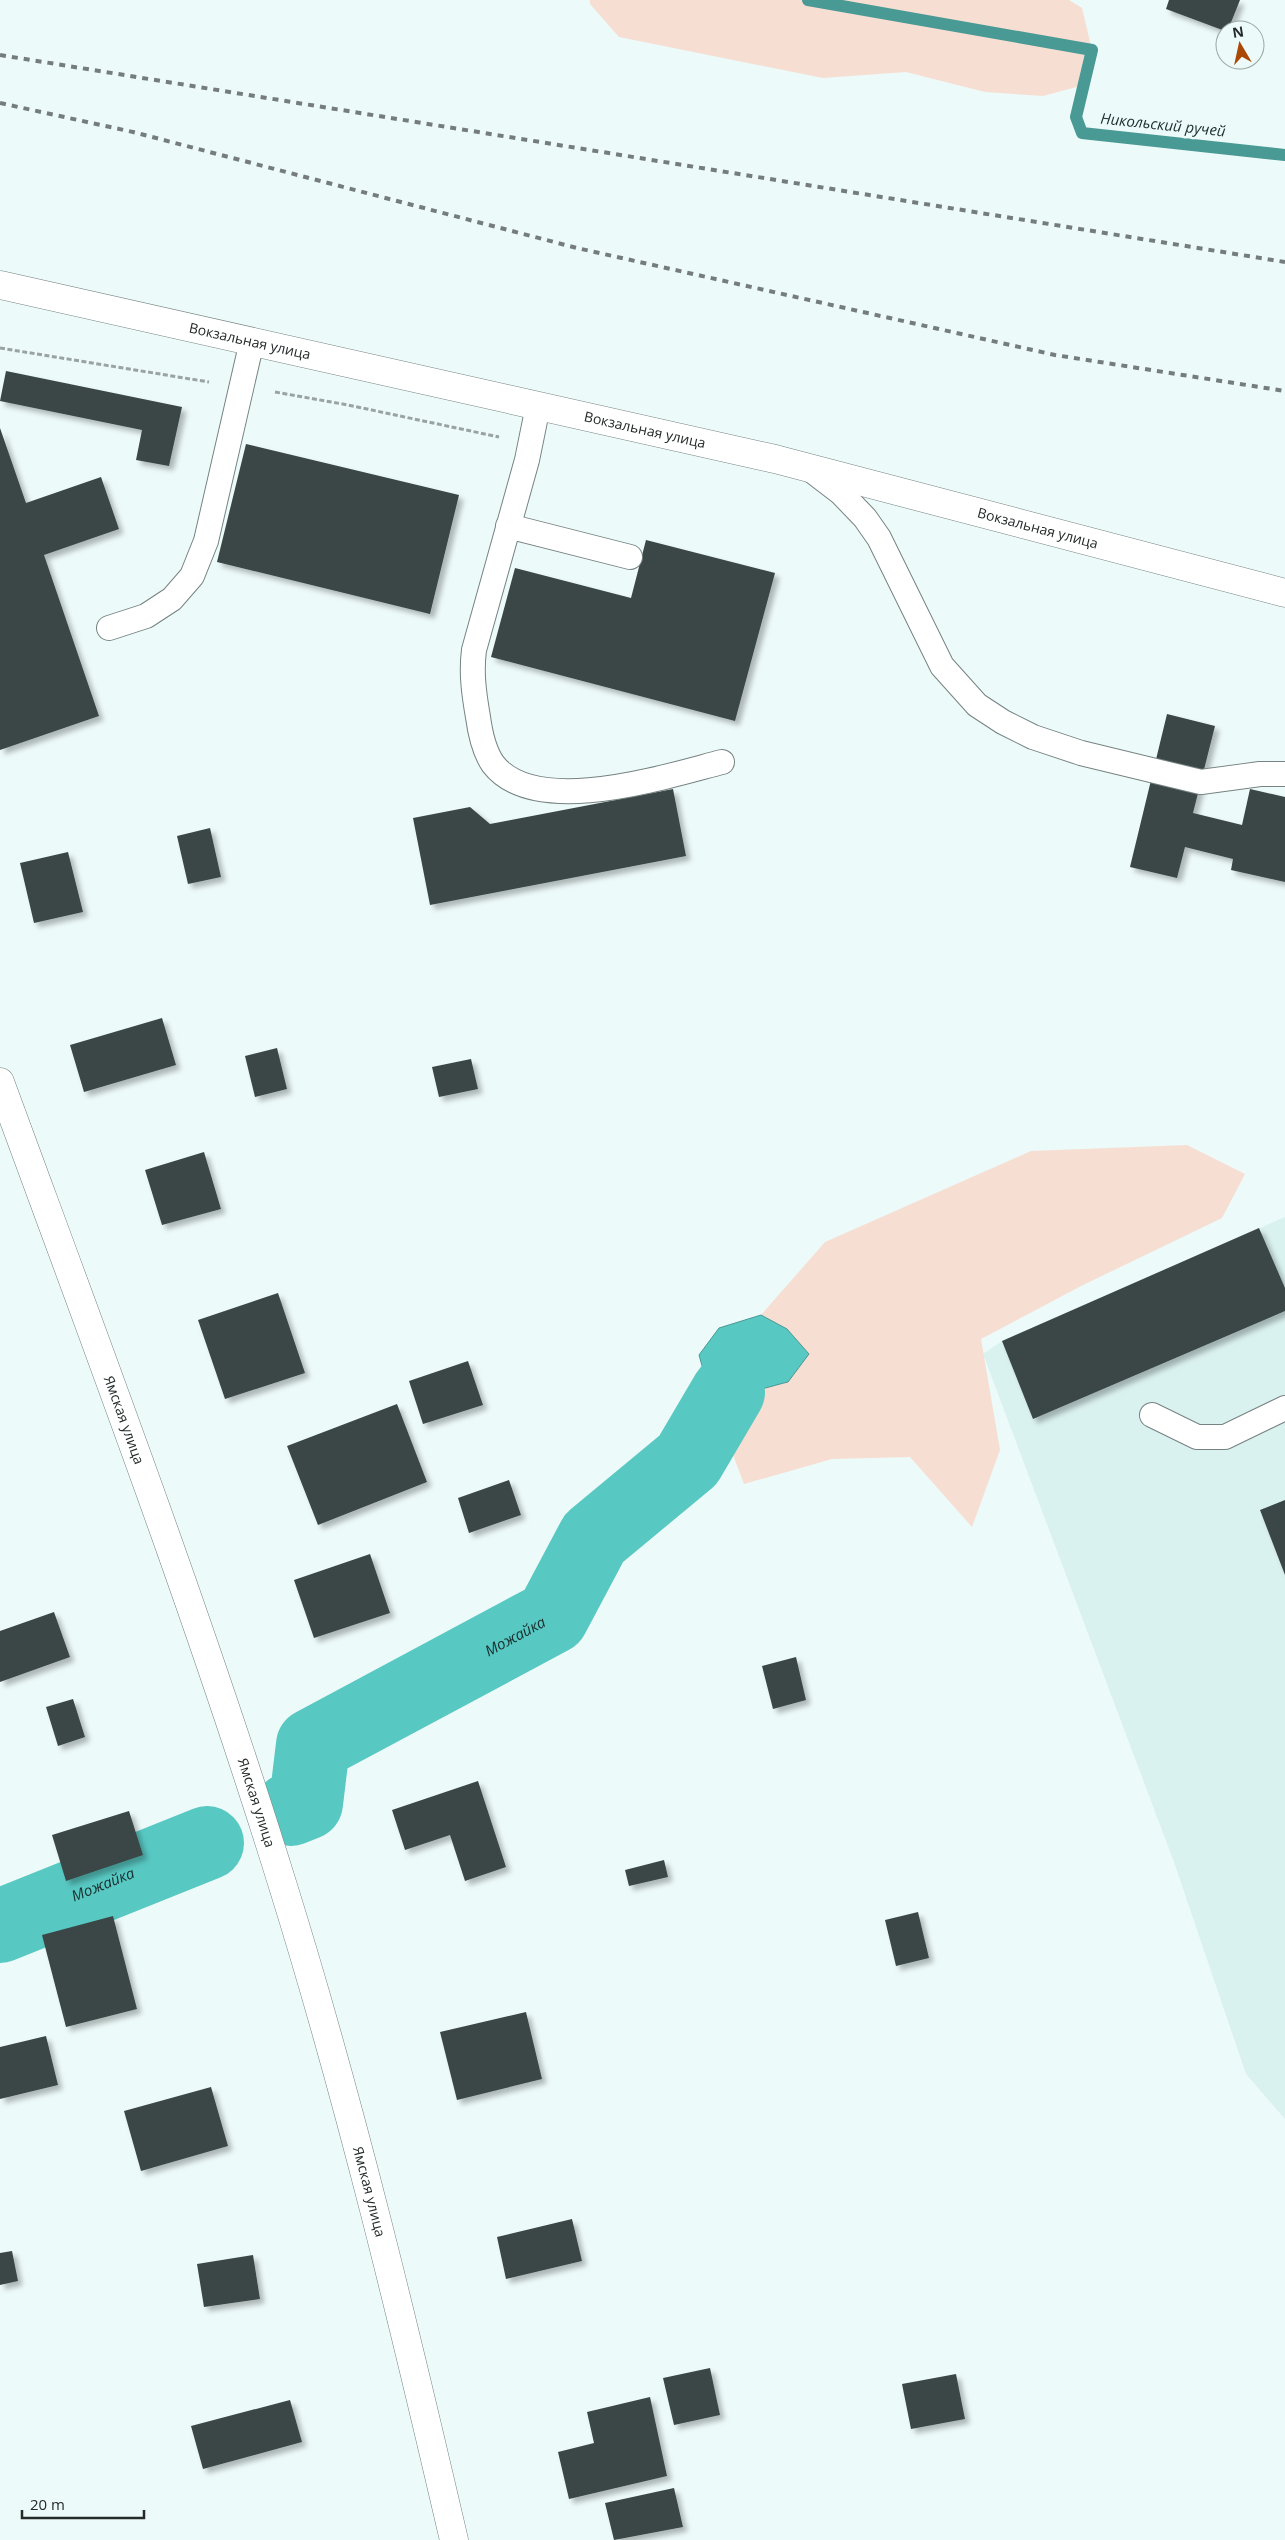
<svg xmlns="http://www.w3.org/2000/svg" width="1285" height="2540" font-family="'Open Sans',sans-serif">
  <style>
    .built { fill: #d9f1ef }
    .green { fill: #f7ded3 }
    .water { fill: #58c8c2; stroke: #499994 }
    .lines { fill: none; stroke-linecap: round; stroke-linejoin: round }
    .stream { stroke: #499994; stroke-width: 12 }
    .river { stroke: #58c8c2; stroke-width: 74 }
    .building { fill: #3b4746; filter: url(#shadow) }
    .service-casing { stroke: #768382; stroke-width: 26 }
    .secondary-casing { stroke: #768382; stroke-width: 29 }
    .path { stroke: #98a3a2; stroke-width: 3; stroke-dasharray: 5 2.5; stroke-linecap: butt }
    .service { stroke: #fff; stroke-width: 24 }
    .secondary { stroke: #fff; stroke-width: 28 }
    .rail { stroke: #747d7c; stroke-width: 4; stroke-dasharray: 6 6; stroke-linecap: butt }
    .labels { text-anchor: middle; stroke-width: 5; stroke-linejoin: round; paint-order: stroke }
    .street-label { font-size: 14px; fill: #252a2a; stroke: #ecfaf9 }
    .water-label { font-size: 15px; font-style: italic; fill: #192e2d; stroke: #ecfaf9 }
  </style>
  <defs>
    <filter id="shadow"><feDropShadow dx="4.5" dy="4.5" stdDeviation="2.5" flood-color="#0004"/></filter>
  </defs>
  <rect width="100%" height="100%" fill="#ecfaf9"/>
  <path class="built" d="M1285,1217V2119L1246,2074L1174,1862L983,1354L1002,1341Z"/>
  <path class="green" d="M590,0H1069L1082,8L1092,50L1080,86L1043,96L985,92L906,72L823,78L619,37L590,4Z
    M1187,1145L1245,1174L1222,1218L1081,1286L981,1339L1000,1450L972,1527L910,1457L832,1459L744,1484L730,1447L748,1391L788,1382L787,1329L761,1315L825,1242L1031,1151Z"/>
  <path class="water" d="M761,1315L787,1329L809,1354L788,1382C766,1387 728,1403 709,1381C704,1375 701,1362 699,1355L719,1328Z"/>
  <g class="lines">
    <path class="stream" d="M808,0L1092,50L1076,117L1082,133L1285,155"/>
    <g class="river">
      <path id="s1" d="M291,1809L306,1803L313,1745L552,1617L594,1538L688,1460L728,1392"/>
      <path id="s2" d="M0,1926L207,1843"/>
    </g>
  </g>
  <path class="building" d="M1169,0H1240L1228,30L1225,31L1166,9Z
    M6,371L182,407L169,466L136,460L142,430L0,401Z
    M0,428L26,503L101,477L119,529L44,555L99,716L0,750Z
    M246,444L459,495L430,614L217,562Z
    M646,540L775,573L735,721L491,657L515,568L631,598Z
    M1167,714L1215,726L1193,813L1242,825L1250,789L1285,797V882L1231,870L1233,859L1185,847L1177,878L1130,867Z
    M673,789L686,856L430,905L413,818L470,807L490,824Z
    M210,828L221,877L188,884L177,836Z
    M68,852L83,912L34,923L20,863Z
    M162,1018L176,1065L84,1092L70,1045Z
    M277,1048L287,1089L255,1097L245,1056Z
    M471,1059L478,1089L439,1097L432,1067Z
    M204,1152L221,1209L162,1225L145,1170Z
    M1259,1228L1285,1288V1311L1033,1419L1002,1341Z
    M278,1293L305,1373L225,1399L198,1320Z
    M468,1361L483,1405L423,1424L409,1381Z
    M397,1404L427,1482L318,1525L287,1446Z
    M509,1480L521,1515L469,1533L458,1498Z
    M1285,1500V1575L1260,1510Z
    M370,1554L390,1613L314,1638L294,1580Z
    M54,1612L70,1657L0,1682V1631Z
    M796,1657L806,1700L773,1709L762,1666Z
    M73,1699L85,1737L58,1746L46,1707Z
    M478,1781L506,1867L465,1881L450,1835L405,1850L392,1810Z
    M129,1811L143,1855L66,1881L52,1835Z
    M664,1860L668,1877L629,1886L625,1870Z
    M918,1912L929,1958L896,1966L885,1920Z
    M113,1916L137,2009L66,2027L42,1935Z
    M526,2012L542,2079L457,2100L440,2032Z
    M46,2036L58,2085L0,2099V2047Z
    M211,2087L228,2146L141,2171L124,2111Z
    M572,2219L582,2261L506,2279L497,2237Z
    M12,2251L18,2281L0,2285V2253Z
    M253,2255L260,2299L204,2307L197,2264Z
    M710,2368L720,2415L674,2425L663,2378Z
    M956,2374L965,2419L911,2429L902,2384Z
    M650,2397L667,2476L569,2499L558,2452L594,2443L587,2412Z
    M290,2400L302,2442L203,2469L191,2426Z
    M674,2488L683,2527L614,2540L605,2503Z"/>
  <g class="lines">
    <g class="service-casing">
      <path id="service" d="M538,406L527,460L474,650C471,673 474,694 478,717C480,732 484,751 493,764C535,819 667,776 722,762
        M811,470L841,493L865,518L879,538L942,666L977,705L1003,722L1033,737L1081,753L1201,782L1260,774H1285
        M508,526L630,557
        M109,628L146,616L172,599L192,576L206,541L252,341
        M1152,1415L1197,1437H1225L1285,1408"/>
    </g>
    <g class="secondary-casing">
      <g id="secondary">
        <path id="s3" d="M0,285L775,459L1285,593"/>
        <path id="s4" d="M0,1082C98,1349 199,1615 283,1886C350,2101 403,2321 454,2540"/>
      </g>
    </g>
    <path class="path" d="M0,348L209,382
      M275,392L348,405L499,437"/>
    <use href="#service" class="service"/>
    <use href="#secondary" class="secondary"/>
    <path class="rail" d="M0,55L1285,262
      M0,103L133,132L577,248L1055,355L1285,391"/>
  </g>
  <g class="labels">
    <g class="street-label">
      <text dy="5" stroke="none"><textPath href="#s3" startOffset="256">Вокзальная улица</textPath></text>
      <text dy="5" stroke="none"><textPath href="#s3" startOffset="661">Вокзальная улица</textPath></text>
      <text dy="5" stroke="none"><textPath href="#s3" startOffset="1066">Вокзальная улица</textPath></text>
      <text dy="5" stroke="none"><textPath href="#s4" startOffset="360">Ямская улица</textPath></text>
      <text dy="5" stroke="none"><textPath href="#s4" startOffset="765">Ямская улица</textPath></text>
      <text dy="5" stroke="none"><textPath href="#s4" startOffset="1170">Ямская улица</textPath></text>
    </g>
    <g class="water-label">
      <text transform="translate(1163 125) rotate(6)" y="5">Никольский ручей</text>
      <text dy="5" stroke="none"><textPath href="#s1" startOffset="304">Можайка</textPath></text>
      <text dy="5" stroke="none"><textPath href="#s2" startOffset="111">Можайка</textPath></text>
    </g>
  </g>
  <g transform="translate(1240 45) rotate(351)"><circle r="24" fill="#ecfaf9" stroke="#9ca7a6"/>
  <path d="M0-4L9 19L0 12L-9 19Z" fill="#aa4905"/>
  <text y="-8" font-size="14" font-weight="bold" text-anchor="middle" fill="#252a2a">N</text>
  </g>
  <path d="M22 2510v8h122v-8" fill="none" stroke="#252a2a" stroke-width="2.5"/>
  <text x="30" y="2510" font-size="15" fill="#252a2a" stroke="#ecfaf9" stroke-width="4" paint-order="stroke">20 m</text>
</svg>
